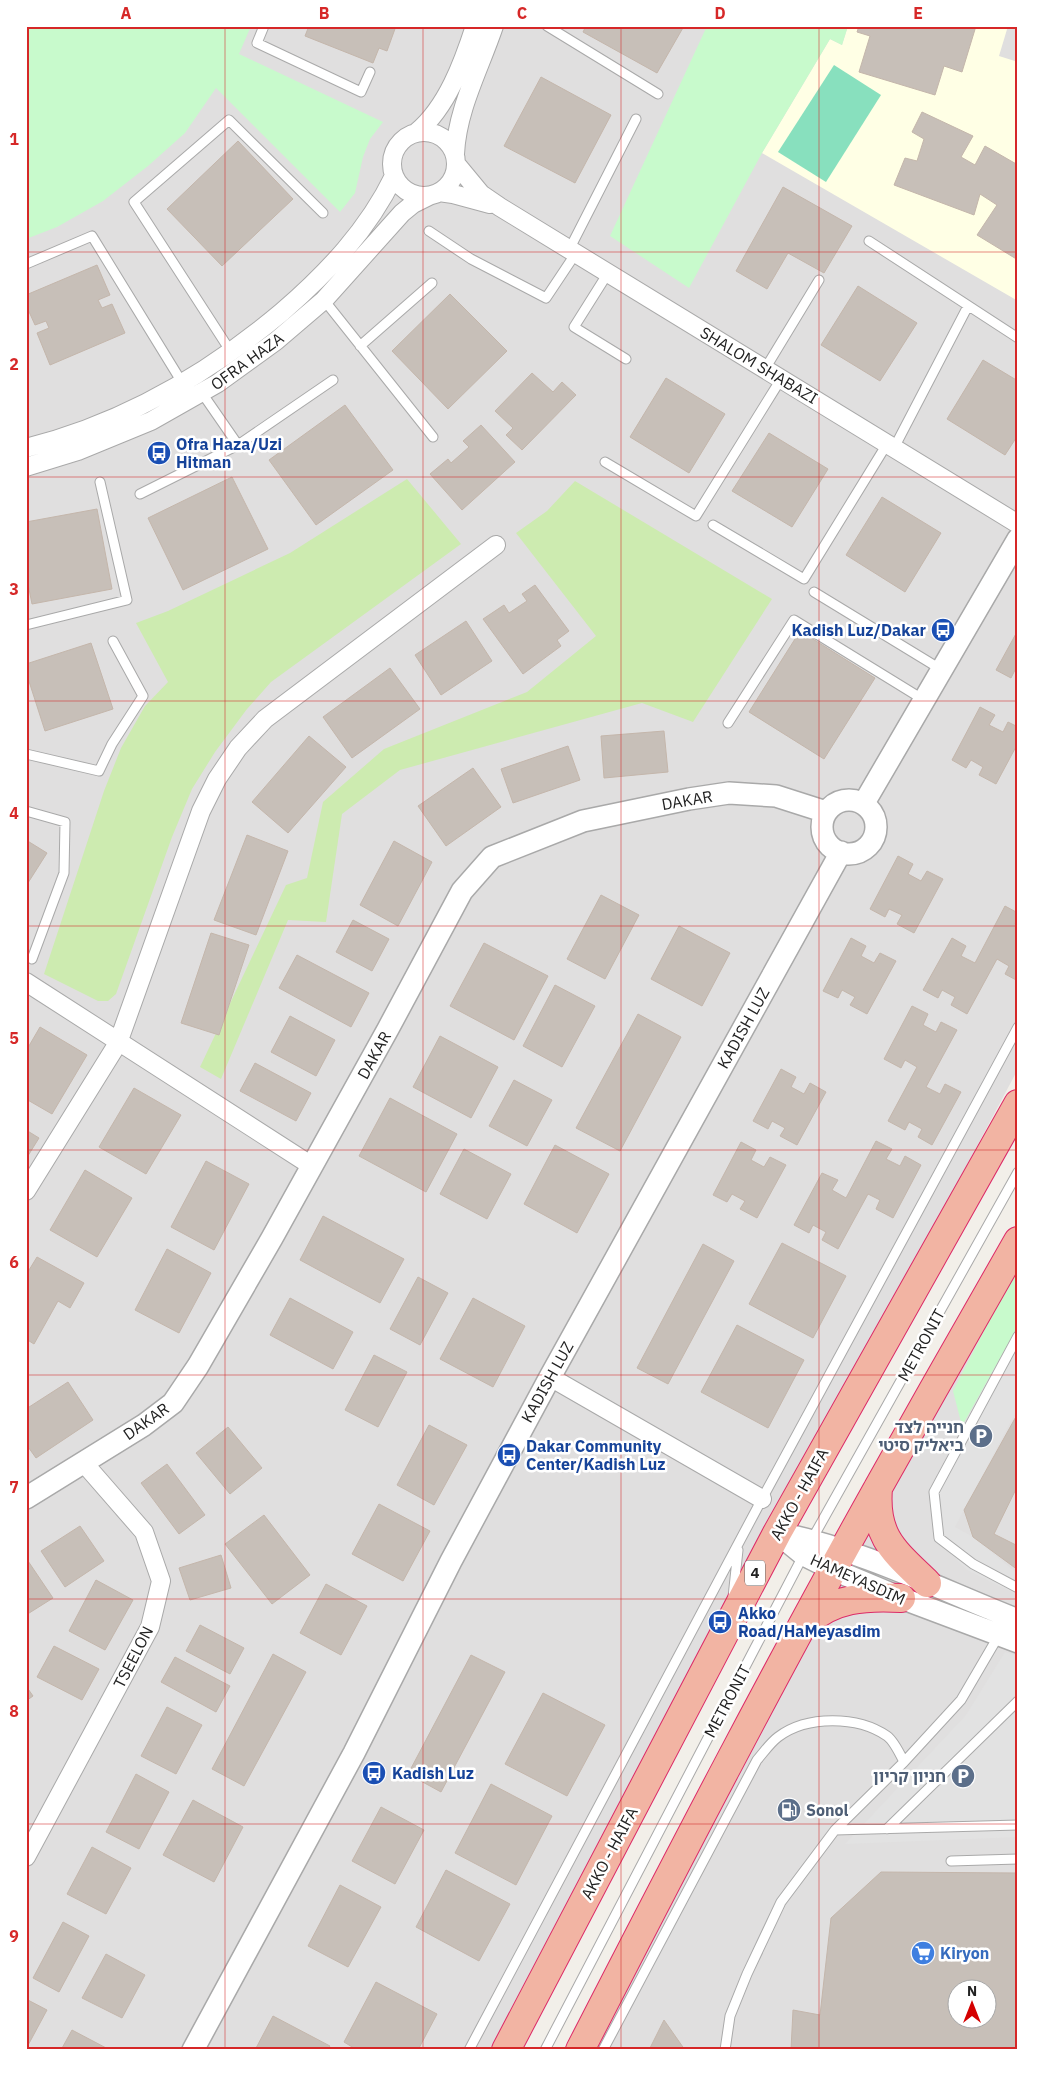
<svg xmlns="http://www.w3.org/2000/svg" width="1044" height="2076" font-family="'IBM Plex Sans','Noto Sans Hebrew',sans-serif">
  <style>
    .residential { fill: #e0dfdf; fill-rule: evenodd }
    .education { fill: #ffffe5 }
    .grass { fill: #cdebb0 }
    .park { fill: #c8facc }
    .pitch { fill: #88e0be }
    .parking { fill: #e2e2e2 }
    .building { fill: #c7bfb8; stroke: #c4b6ab; fill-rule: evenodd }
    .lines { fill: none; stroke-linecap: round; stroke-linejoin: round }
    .service-casing { stroke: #a9a9a9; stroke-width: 11 }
    .minor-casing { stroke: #a9a9a9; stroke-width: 20 }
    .tertiary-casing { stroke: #a9a9a9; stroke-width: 24 }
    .trunk-casing { stroke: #dc2a67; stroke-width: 30 }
    .service { stroke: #fff; stroke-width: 9 }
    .minor { stroke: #fff; stroke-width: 18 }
    .tertiary { stroke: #fff; stroke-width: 21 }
    .trunk { stroke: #f2b4a3; stroke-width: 28 }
    .grid { fill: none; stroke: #d62828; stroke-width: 1; stroke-opacity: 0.55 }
    .labels { text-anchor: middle; stroke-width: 5; stroke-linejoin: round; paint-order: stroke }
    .shield { fill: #fff; stroke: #646464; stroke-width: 1 }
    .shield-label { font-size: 15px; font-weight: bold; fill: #222 }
    .street-label { font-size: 16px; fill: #222; stroke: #fff }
    .transit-label { font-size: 16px; font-weight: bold; fill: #164399; stroke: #fff; text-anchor: start }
    .service-label { font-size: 16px; font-weight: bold; fill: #4e5e75; stroke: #fff; text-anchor: end }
    .shop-label { font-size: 16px; font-weight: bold; fill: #366cbe; stroke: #fff; text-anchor: start }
    .neatline { fill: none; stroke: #d62828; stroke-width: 2 }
    .grid-label { font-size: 16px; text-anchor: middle; font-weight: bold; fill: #d62828 }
  </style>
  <rect width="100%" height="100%" fill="#f2efe9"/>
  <path class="residential" d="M26,26H1018V1069L496,2050H26Z
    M1018,1247V2050H584ZM956,1988H986V2018H956Z"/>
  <path class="education" d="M848,26H1008L999,56L1018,62V301L762,153L830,39L842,45Z"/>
  <path class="grass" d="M407,479L461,544L271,682L247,709L215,752L192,789L172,837L116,994L108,1001H98L44,974L104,791L121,748L145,706L168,682L136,623L168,611L290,553Z
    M575,481L772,599L693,722L642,703L400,770L342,814L326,922L288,920L221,1079L200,1067L286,885L307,878L323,802L384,749L527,692L596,636L516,533L547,511Z"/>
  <path class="park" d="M26,26H251L239,54L383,122L370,139L363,157L355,193L340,212L216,88L185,133L148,166L103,201L57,227L26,239Z
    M707,26H848L842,45L830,39L762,153L689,288L610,236Z
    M1018,1269V1326L962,1426L953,1391L1014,1273Z"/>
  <path class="pitch" d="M834,65L881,95L826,182L778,152Z"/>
  <path class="parking" d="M1018,1331V1408L955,1527L973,1537L1018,1574L1016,1594L967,1570L939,1543L930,1492Z
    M1005,1652L1018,1656V1837L845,1844L966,1715Z"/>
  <path class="building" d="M309,26H396L387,51L379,48L373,63L305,36Z
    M586,26H684L657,73L583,32Z
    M859,26H976L962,72L944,66L935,95L859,72L870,36L857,32Z
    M541,77L611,115L575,183L504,146Z
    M922,112L973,136L961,157L975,165L985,146L1018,165V260L977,235L997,205L980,194L974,215L894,185L905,158L917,161L924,139L912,132Z
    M238,141L293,199L222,266L167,209Z
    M783,187L852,226L824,273L788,253L767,289L736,271Z
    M97,265L110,295L98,300L102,308L112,304L125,333L50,365L37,333L49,328L46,321L35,325L26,305V295Z
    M858,286L917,323L880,381L821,345Z
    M450,294L507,351L448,409L392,351Z
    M983,360L1018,381V435L1005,455L947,419Z
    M532,373L553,392L562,382L576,395L522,450L506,435L513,428L495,411Z
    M666,378L725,414L689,473L630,437Z
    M345,405L393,470L316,525L269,460Z
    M481,425L515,462L462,510L430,474L448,459L451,463L469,447L463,441Z
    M769,433L828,469L792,527L732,491Z
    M232,477L268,549L183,590L148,518Z
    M882,497L941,533L905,592L846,555Z
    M97,509L112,589L32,604L26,574V522Z
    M535,585L569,631L557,640L561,646L523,674L483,619L504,605L509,613L527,601L522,594Z
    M466,621L492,661L441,695L415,655Z
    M1018,630V672L1015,670L1011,678L996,670Z
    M800,631L875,678L824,759L749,712Z
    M91,643L113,709L45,731L26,672V664Z
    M390,668L420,709L352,758L323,717Z
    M980,707L995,715L989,725L1003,732L1008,722L1018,727V743L996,784L979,775L983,767L971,760L966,768L952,760Z
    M664,731L668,772L604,778L601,736Z
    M309,736L346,767L288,833L252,802Z
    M568,746L580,780L513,803L501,769Z
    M473,768L501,807L446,846L418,806Z
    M247,835L288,851L256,935L214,920Z
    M26,840L47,853L26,886Z
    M394,841L432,862L398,926L360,905Z
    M898,856L913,864L908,874L921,881L927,871L943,879L914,933L897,924L902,915L889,909L885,917L870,909Z
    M601,895L639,915L605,979L567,959Z
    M1005,906L1018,913L1015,924L1018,926V981L1005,974L1009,966L997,959L967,1014L951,1005L955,997L942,990L938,998L923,990L952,938L966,946L961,956L975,963Z
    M353,920L389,939L372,971L336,952Z
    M679,926L730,953L702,1006L651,979Z
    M211,933L249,945L219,1035L181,1023Z
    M851,938L866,946L861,956L874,963L880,953L896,961L867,1014L850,1005L855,997L842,990L838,998L823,991Z
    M484,943L548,976L514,1040L450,1006Z
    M297,955L369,993L351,1027L279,988Z
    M555,985L595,1006L562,1067L523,1046Z
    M912,1006L928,1014L923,1025L936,1032L941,1022L957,1030L926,1087L940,1094L945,1084L961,1092L932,1145L918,1137L922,1129L909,1122L905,1130L888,1121L917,1067L905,1060L901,1068L884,1059Z
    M638,1014L681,1037L620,1151L576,1128Z
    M290,1016L335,1040L316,1076L271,1052Z
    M40,1027L87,1055L52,1114L26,1099V1051Z
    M440,1036L498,1067L471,1118L413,1087Z
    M255,1063L311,1093L296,1121L240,1091Z
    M781,1069L796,1077L791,1087L804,1094L810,1083L826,1092L797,1145L780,1136L785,1128L772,1121L768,1129L753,1121Z
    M514,1080L552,1100L527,1146L489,1126Z
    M134,1088L181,1115L146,1174L99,1147Z
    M390,1098L457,1134L426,1192L359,1156Z
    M26,1130L39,1138L26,1159Z
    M876,1141L892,1149L886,1159L900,1166L905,1156L921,1165L893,1218L876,1209L880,1200L868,1194L838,1249L822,1240L826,1232L813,1225L809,1233L794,1225L822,1173L838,1180L832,1190L846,1198Z
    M741,1142L756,1150L751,1160L764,1167L770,1157L786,1165L757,1218L740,1209L745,1201L732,1194L727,1202L713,1195Z
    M555,1145L609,1174L577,1233L524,1204Z
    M464,1149L511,1174L487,1219L440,1194Z
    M206,1161L249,1184L214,1250L171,1227Z
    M85,1170L132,1198L97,1257L50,1230Z
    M323,1216L404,1259L380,1303L300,1260Z
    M782,1243L846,1276L813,1338L749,1304Z
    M703,1244L734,1261L668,1384L637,1368Z
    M167,1249L211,1273L179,1333L135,1310Z
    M37,1257L84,1283L70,1308L58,1301L34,1344L26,1339V1275Z
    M418,1277L448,1293L420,1345L390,1329Z
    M290,1298L353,1332L333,1369L270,1335Z
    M473,1298L525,1326L493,1387L440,1359Z
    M737,1325L804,1360L768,1428L701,1392Z
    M374,1355L407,1372L378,1427L345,1410Z
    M68,1382L93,1420L36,1458L26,1444V1409Z
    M1018,1413V1570L973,1537L964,1510Z
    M429,1425L467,1445L434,1505L397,1485Z
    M228,1427L262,1468L230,1494L196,1453Z
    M167,1464L205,1515L179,1534L141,1483Z
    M1018,1485V1546L994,1534Z
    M379,1504L430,1531L403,1581L352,1554Z
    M264,1515L310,1575L272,1604L225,1544Z
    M80,1526L104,1561L65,1587L41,1551Z
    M221,1555L231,1588L190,1600L179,1568Z
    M28,1561L53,1598L26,1615V1563Z
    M96,1580L133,1600L105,1650L69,1631Z
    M326,1584L367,1606L341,1655L300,1633Z
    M200,1625L244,1648L230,1674L186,1651Z
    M54,1646L99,1669L82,1700L37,1677Z
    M273,1654L306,1672L244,1786L212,1769Z
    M471,1655L505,1672L441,1792L408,1774Z
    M175,1657L230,1686L216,1712L161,1682Z
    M26,1686L33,1696L26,1701Z
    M543,1693L605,1725L567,1796L505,1764Z
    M167,1707L202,1725L176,1774L141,1756Z
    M136,1774L169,1792L139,1849L106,1832Z
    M491,1784L552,1816L516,1885L455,1853Z
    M193,1800L243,1827L214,1882L163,1855Z
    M381,1807L424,1830L395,1884L352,1861Z
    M92,1847L131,1868L106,1914L67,1894Z
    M446,1870L510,1904L479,1961L416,1927Z
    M881,1872L1018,1873V2050H791L793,2010L820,2015L831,1918ZM956,1988H986V2018H956Z
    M340,1885L381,1907L348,1967L308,1946Z
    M63,1922L89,1936L59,1992L33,1978Z
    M106,1954L145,1975L122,2018L82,1998Z
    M376,1982L437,2014L418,2050H357L344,2042Z
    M26,1999L47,2010L26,2049Z
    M273,2016L330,2046L327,2050H255Z
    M664,2020L685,2050H649Z
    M72,2030L110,2050H61Z"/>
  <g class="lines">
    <g class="service-casing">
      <path id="service" d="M264,26L257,43L361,92L370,72
        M547,26L658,94
        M429,231L471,259L546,298L576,253
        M869,241L1018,338
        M569,250L636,119
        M26,264L92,236L183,384
        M608,273L574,327L626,359
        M324,300L433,437
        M360,346L432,283
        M231,352L134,202L229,120L323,213
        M765,369L819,280
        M202,393L238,445
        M894,448L968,306
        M605,462L696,516L781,379
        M140,494L238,445L333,380
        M713,525L804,579L887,444
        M814,592L942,670
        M26,625L127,600L100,482
        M728,723L794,620L924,700
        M26,754L99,771L112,744L143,696L113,641
        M26,811L65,822L64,873L32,959
        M1018,1336L934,1492L939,1538L973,1564L1018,1588
        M811,1541L1018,1172
        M733,1597L738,1550
        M887,1829L1018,1701
        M835,1830L1018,1825
        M951,1861L1018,1859
        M469,2050L762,1499L1018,1027
        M545,2050L804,1554
        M603,2050L757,1760C764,1752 770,1743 778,1737C807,1715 858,1716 887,1736C894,1741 900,1754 904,1762
        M725,2050L730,2016L747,1974L781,1902L835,1830L904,1762L961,1700L999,1635"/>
    </g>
    <g class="minor-casing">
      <path id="minor" d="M417,132C447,107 463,63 475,26
        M392 164a32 32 0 1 1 64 0a32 32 0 1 1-64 0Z
        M455,154C457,109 480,68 494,26
        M457,165L481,194L500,207L1018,524
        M439,192L453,194L490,204
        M26,448C122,424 207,375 282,312C327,273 368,230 394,176
        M26,467L78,451L151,421L218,383L276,341L324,300L402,213L413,204L429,196
        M26,982L312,1166
        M26,1191L118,1043L201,811L217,779L238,748L265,719L496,545
        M550,1377L762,1499
        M26,1857L150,1627L161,1581L144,1532L83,1462"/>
    </g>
    <g class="tertiary-casing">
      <path id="tertiary" d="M822 827a27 27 0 1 1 54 0a27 27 0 1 1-54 0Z
        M864,803L1018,539
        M26,1498L144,1425L173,1403L198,1366L272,1238L388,1029L462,891L492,857L583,821L689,799L729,793L776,796L826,812
        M777,1533L804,1555L834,1570L901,1598L1018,1642
        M779,1533C863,1550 939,1589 1018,1620
        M193,2050L354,1753L451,1561L550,1377L841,852"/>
    </g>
    <g class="trunk-casing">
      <path id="trunk" d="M878,1488C874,1537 894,1551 927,1583
        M806,1623C833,1598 865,1596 901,1598
        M506,2050L777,1533L1018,1104
        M580,2050C677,1861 775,1672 879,1486C925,1404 971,1323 1018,1241"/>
    </g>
    <use href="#service" class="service"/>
    <use href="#minor" class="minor"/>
    <use href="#tertiary" class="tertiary"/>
    <use href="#trunk" class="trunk"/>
  </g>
  <path class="grid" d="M225,26V2050M423,26V2050M621,26V2050M819,26V2050M26,252H1018M26,477H1018M26,701H1018M26,926H1018M26,1150H1018M26,1375H1018M26,1599H1018M26,1824H1018"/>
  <defs>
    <g id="bus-disc" transform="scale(1.25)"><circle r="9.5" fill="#1a4fb4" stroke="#fff"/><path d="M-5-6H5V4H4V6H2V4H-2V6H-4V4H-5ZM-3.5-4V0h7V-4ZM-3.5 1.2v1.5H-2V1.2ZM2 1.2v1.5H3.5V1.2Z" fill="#fff"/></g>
    <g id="parking-disc" transform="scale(1.25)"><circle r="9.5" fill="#5c6f8a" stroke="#fff"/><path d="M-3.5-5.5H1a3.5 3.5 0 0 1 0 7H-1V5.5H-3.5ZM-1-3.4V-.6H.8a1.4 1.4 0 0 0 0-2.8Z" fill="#fff"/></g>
    <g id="fuel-disc" transform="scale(1.25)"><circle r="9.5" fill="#5c6f8a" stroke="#fff"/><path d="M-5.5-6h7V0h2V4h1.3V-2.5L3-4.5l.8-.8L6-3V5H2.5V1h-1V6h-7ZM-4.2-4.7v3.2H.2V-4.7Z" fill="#fff"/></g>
    <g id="supermarket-disc" transform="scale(1.25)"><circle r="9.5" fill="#3f7fe0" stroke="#fff"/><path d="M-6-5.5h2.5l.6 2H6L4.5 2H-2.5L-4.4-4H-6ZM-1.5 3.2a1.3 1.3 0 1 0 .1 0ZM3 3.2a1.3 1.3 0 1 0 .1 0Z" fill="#fff"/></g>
  </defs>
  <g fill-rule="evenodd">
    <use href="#bus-disc" x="159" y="453"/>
    <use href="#bus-disc" x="943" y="630"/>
    <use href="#parking-disc" x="981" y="1436"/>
    <use href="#bus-disc" x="509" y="1455"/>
    <use href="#bus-disc" x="720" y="1622"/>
    <use href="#bus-disc" x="374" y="1773"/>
    <use href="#parking-disc" x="963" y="1776"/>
    <use href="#fuel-disc" x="789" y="1810"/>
    <use href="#supermarket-disc" x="923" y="1953"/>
  </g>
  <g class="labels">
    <rect class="shield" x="745" y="1560.5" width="20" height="25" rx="4"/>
    <g class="shield-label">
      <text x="755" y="1578">4</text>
    </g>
    <g class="street-label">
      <text transform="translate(247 361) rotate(-36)" y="6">OFRA HAZA</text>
      <text transform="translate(759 365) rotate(31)" y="6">SHALOM SHABAZI</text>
      <text transform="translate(687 800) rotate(-10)" y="6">DAKAR</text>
      <text transform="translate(743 1028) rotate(-61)" y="6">KADISH LUZ</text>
      <text transform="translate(374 1055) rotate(-61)" y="6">DAKAR</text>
      <text transform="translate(921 1345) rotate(-61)" y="6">METRONIT</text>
      <text transform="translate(547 1382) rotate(-61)" y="6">KADISH LUZ</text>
      <text transform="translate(146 1421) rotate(-35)" y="6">DAKAR</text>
      <text transform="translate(799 1494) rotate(-61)" y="6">AKKO - HAIFA</text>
      <text transform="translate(858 1579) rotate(24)" y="6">HAMEYASDIM</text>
      <text transform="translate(133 1657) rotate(-63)" y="6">TSEELON</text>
      <text transform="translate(727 1701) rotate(-62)" y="6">METRONIT</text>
      <text transform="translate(609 1853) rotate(-62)" y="6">AKKO - HAIFA</text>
    </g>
    <g class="transit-label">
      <text x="176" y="450">Ofra Haza/Uzi<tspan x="176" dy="18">Hitman</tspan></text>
      <text x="926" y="636" text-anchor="end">Kadish Luz/Dakar</text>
      <text x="526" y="1452">Dakar Community<tspan x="526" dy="18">Center/Kadish Luz</tspan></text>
      <text x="738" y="1619">Akko<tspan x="738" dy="18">Road/HaMeyasdim</tspan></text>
      <text x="392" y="1779">Kadish Luz</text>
    </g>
    <g class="service-label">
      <text x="964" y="1433">חנייה לצד<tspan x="964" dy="18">ביאליק סיטי</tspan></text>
      <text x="946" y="1782">חניון קריון</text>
      <text x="806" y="1816" text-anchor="start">Sonol</text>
    </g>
    <g class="shop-label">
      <text x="940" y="1959">Kiryon</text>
    </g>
  </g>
  <rect width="1044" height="2076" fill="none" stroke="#ffffff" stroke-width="55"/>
  <g transform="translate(972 2004)"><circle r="24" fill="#ffffff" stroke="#a7a7a7"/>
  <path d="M0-4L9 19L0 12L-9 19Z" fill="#d40000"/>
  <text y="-8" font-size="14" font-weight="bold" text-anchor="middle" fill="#222222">N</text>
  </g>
  <rect x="28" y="28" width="988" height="2020" class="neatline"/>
  <g class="grid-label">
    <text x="126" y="19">A</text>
    <text x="324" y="19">B</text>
    <text x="522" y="19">C</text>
    <text x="720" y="19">D</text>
    <text x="918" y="19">E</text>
    <text x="14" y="145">1</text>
    <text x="14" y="370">2</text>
    <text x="14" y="595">3</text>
    <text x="14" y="819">4</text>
    <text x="14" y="1044">5</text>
    <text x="14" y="1268">6</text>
    <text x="14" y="1493">7</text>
    <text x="14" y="1717">8</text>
    <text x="14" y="1942">9</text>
  </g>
</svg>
